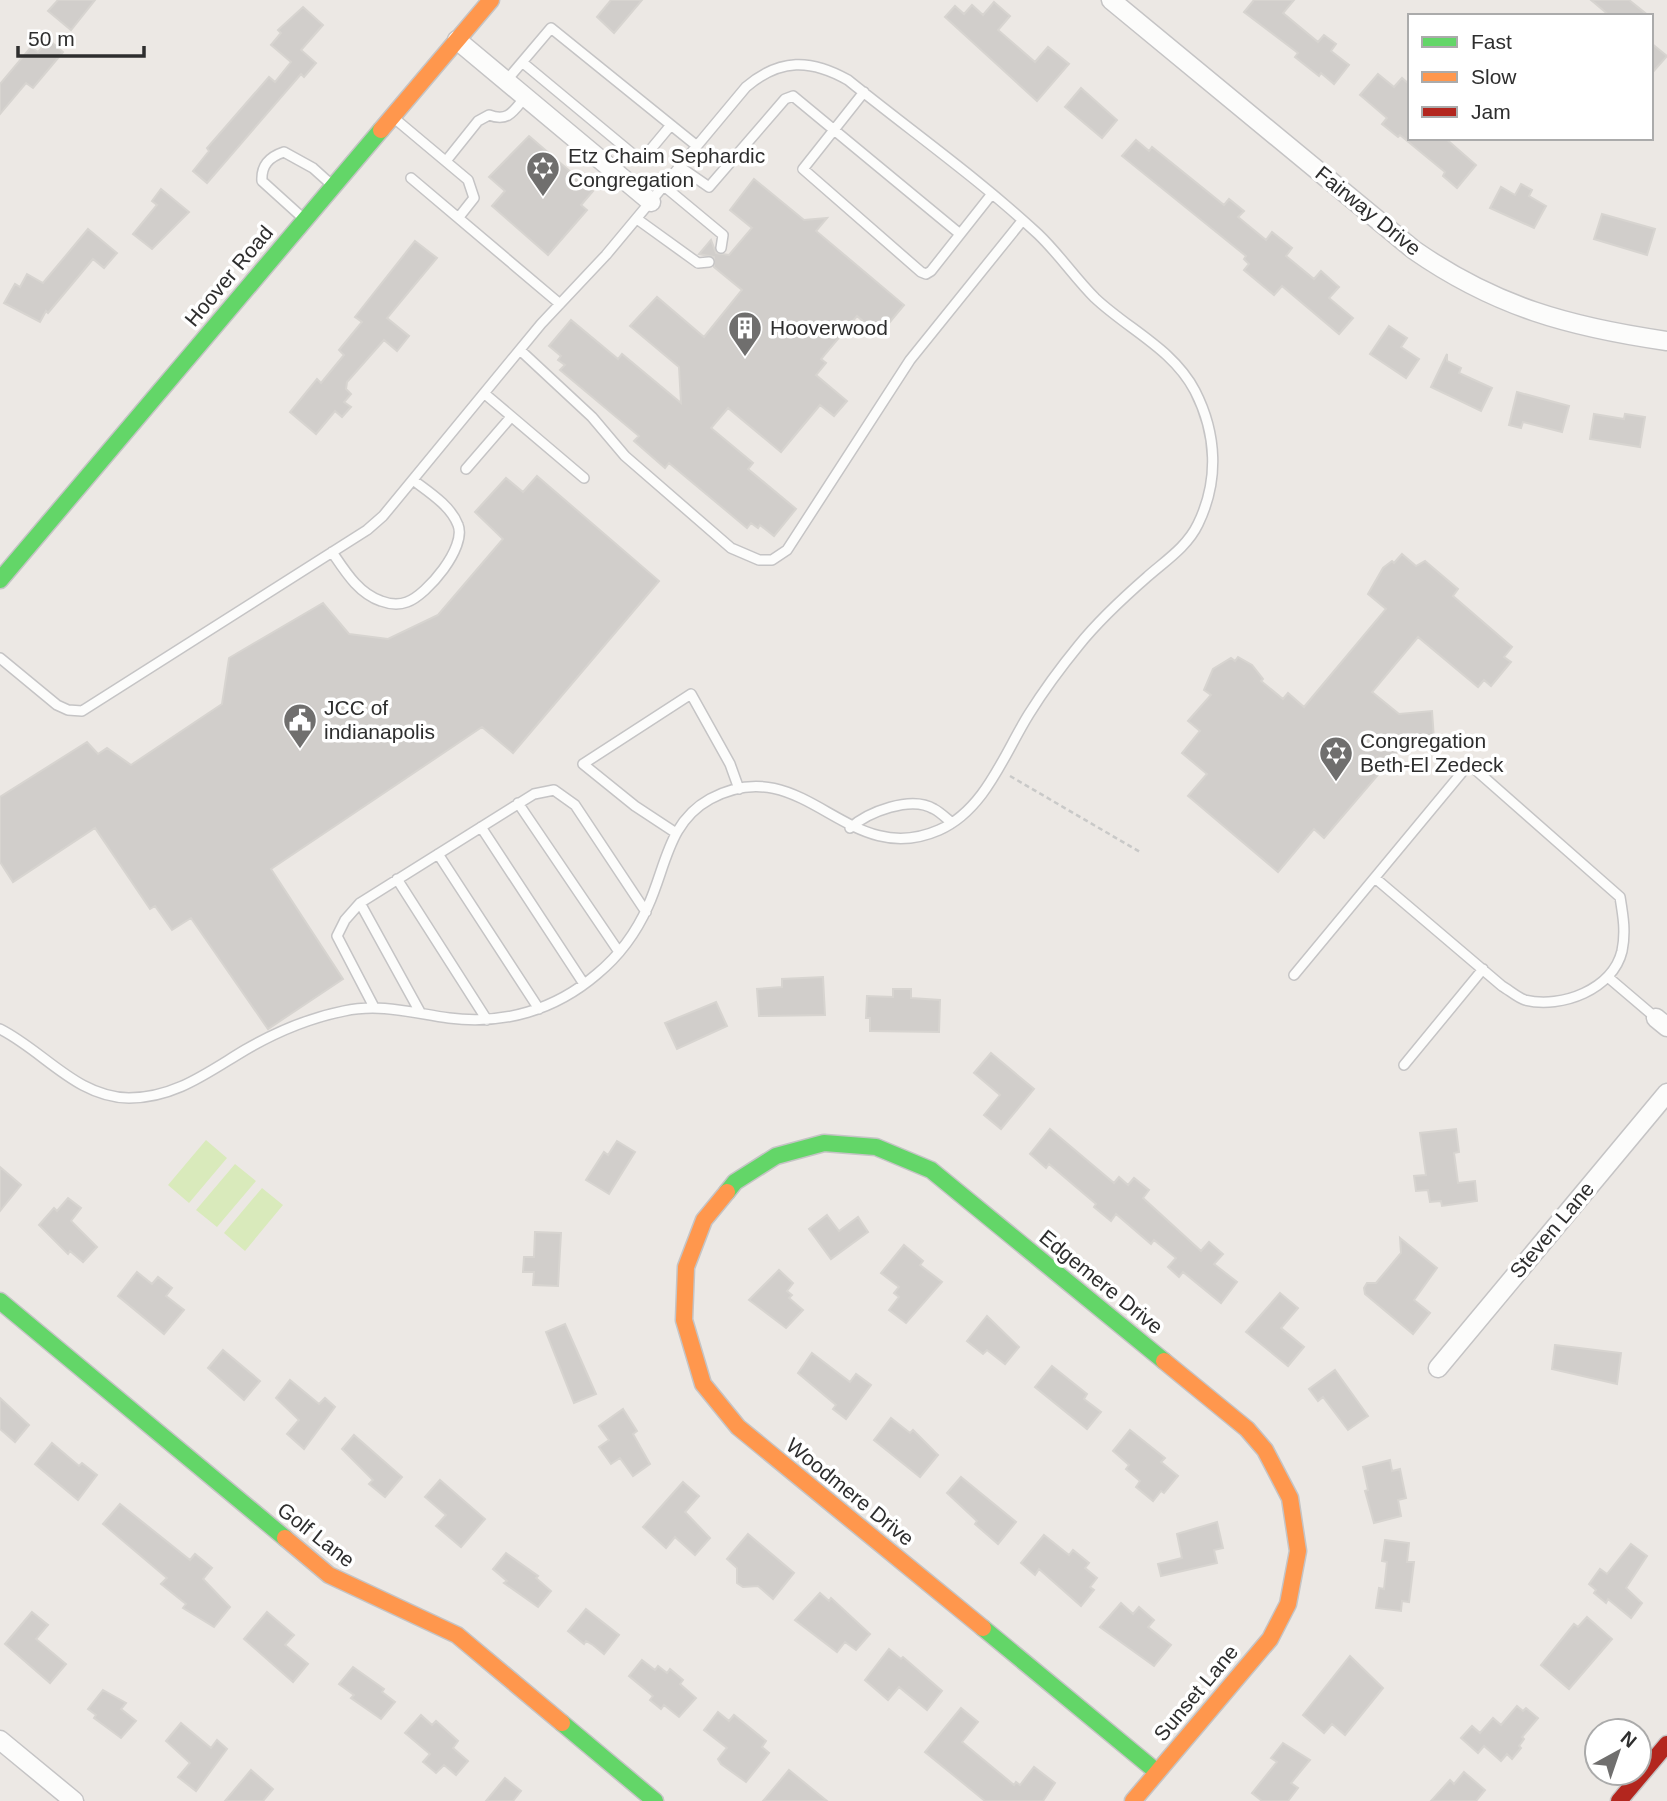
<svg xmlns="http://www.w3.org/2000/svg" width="1667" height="1801" font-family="Arial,sans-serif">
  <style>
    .pitch { fill: #d9eabb }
    .building { fill: #d1cecb; stroke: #d7d4d0; stroke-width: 2 }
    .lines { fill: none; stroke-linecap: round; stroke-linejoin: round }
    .lane-casing { stroke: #c5c4c5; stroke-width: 12 }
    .street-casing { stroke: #c5c4c5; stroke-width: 21 }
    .fast-casing { stroke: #c5c4c5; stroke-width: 19 }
    .slow-casing { stroke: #c5c4c5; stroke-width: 19 }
    .jam-casing { stroke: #c5c4c5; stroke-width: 19 }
    .path { stroke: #c9c9c8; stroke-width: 2.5; stroke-dasharray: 5 3.5; stroke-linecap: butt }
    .lane { stroke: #fcfcfb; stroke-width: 9 }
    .street { stroke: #fcfcfb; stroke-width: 18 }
    .fast { stroke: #63d668; stroke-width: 16 }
    .slow { stroke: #ff974d; stroke-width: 16 }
    .jam { stroke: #b3261e; stroke-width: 16 }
    .labels { text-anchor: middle; stroke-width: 7; stroke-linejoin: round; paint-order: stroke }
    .poi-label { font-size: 21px; fill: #2e2e2e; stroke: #fff; text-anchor: start }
    .street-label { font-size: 21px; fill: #2e2e2e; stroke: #fff }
  </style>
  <rect width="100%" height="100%" fill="#ece8e4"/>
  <path class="pitch" d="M206,1140L227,1158L189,1203L168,1185Z
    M235,1164L256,1181L217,1227L196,1210Z
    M262,1188L283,1205L245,1251L224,1233Z"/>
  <path class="building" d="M58,0H95L71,30L48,11Z
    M611,0H642L614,33L597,17Z
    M1254,0H1294L1283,13L1318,42L1324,35L1336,44L1331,51L1349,65L1334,84L1321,73L1319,76L1295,57L1298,53L1244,12Z
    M1591,0H1629L1649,16H1610Z
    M994,2L1010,16L998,30L1035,62L1048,47L1069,64L1037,101L945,17L955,6L964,14L972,5L983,15Z
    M303,7L323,25L301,50L316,63L304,77L301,74L207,183L193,171L209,151L207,148L269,77L275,82L291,62L271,45L281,33L278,30Z
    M49,40L63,52L33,88L26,83L0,114V84L31,47L38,52Z
    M1651,43L1667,56L1651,74Z
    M1378,74L1394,87L1402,78L1410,85V138H1445L1476,165L1457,188L1443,176L1445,172L1400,135L1398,137L1382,124L1387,118L1360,95Z
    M1081,88L1117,120L1102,138L1065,107Z
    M529,136L593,191L581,205L587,210L548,255L492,206L505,191L489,177Z
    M1136,140L1149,151L1152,147L1224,205L1229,199L1244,211L1238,217L1266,240L1272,232L1292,248L1286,256L1314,279L1321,271L1339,287L1329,298L1353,318L1339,334L1282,286L1274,295L1244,270L1249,264L1244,259L1246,256L1122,156Z
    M754,179L804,220L827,218L816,231L904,305L879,335L857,316L821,359L826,363L816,375L847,401L834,416L820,405L781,452L728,408L711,428L753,463L748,469L796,509L774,536L760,525L758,528L751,523L747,528L669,463L665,468L634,441L639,436L560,370L565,365L558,360L561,356L549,346L571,320L618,359L622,354L681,403L679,367L630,326L657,297L704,337L742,290L714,267V257L699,254L711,240L716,253L729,255L752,228L730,210Z
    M1521,184L1532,190L1529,196L1546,206L1534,228L1490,208L1501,187L1515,195Z
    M161,189L189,212L152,249L133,234L157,205L152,201Z
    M1602,214L1655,229L1647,255L1594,239Z
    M88,229L117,253L104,268L93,259L48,313L46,311L40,322L4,303L15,284L20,287L27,274L43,283Z
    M415,241L437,258L387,318L409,336L397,351L384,340L347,382L346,389L351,394L344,402L351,407L342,417L335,411L316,434L290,412L317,379L321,383L344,355L339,350L362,322L355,317Z
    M1389,326L1407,338L1401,347L1419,359L1406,378L1370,354Z
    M1447,354V361L1461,368L1459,373L1492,388L1481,411L1431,387Z
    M1517,392L1569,406L1562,432L1523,422L1521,428L1509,425Z
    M1594,414L1624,419L1625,414L1645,417L1640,447L1590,439Z
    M537,476L659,581L513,753L482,727L271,869L343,979L268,1029L191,918L172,930L155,906L150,909L95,828L13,882L0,862V797L87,742L98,754L107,748L131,765L222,704L229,658L323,603L349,634L388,639L438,615L503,539L475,512L506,478L523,492Z
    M1402,554L1416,566L1425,561L1458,589L1453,596L1512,647L1504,657L1511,662L1491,686L1484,680L1478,687L1418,637L1372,692L1399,714L1432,711L1434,739L1406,742L1324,838L1314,829L1278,872L1188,796L1207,774L1182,753L1200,731L1188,721L1211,695L1204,690L1213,669L1231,658L1235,661L1238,657L1252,665L1263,679L1261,681L1283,699L1288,693L1304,707L1386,609L1368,594L1383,568L1392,561L1394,563Z
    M823,977L825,1015L759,1016L757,989L782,987V979Z
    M893,989H911V998L940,1000L939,1032L870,1031V1018H866L867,996L893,997Z
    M716,1002L727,1026L677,1049L665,1023Z
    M991,1053L1034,1089L1001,1129L984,1115L1000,1095L974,1073Z
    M1050,1129L1114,1183L1119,1177L1128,1185L1134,1178L1149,1190L1143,1198L1201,1251L1209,1242L1223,1254L1214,1264L1237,1282L1221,1303L1183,1272L1179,1277L1168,1267L1176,1258L1154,1240L1151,1244L1116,1214L1111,1221L1094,1207L1096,1204L1049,1164L1046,1168L1030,1154Z
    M1456,1129L1459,1152L1454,1153L1458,1183L1475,1181L1477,1201L1442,1206L1441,1201L1430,1202L1428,1190L1416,1191L1414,1176L1426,1175L1420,1133Z
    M617,1141L635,1152L609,1194L586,1180L604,1152L608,1155Z
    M0,1167L21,1185L0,1211Z
    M68,1198L81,1208L71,1221L97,1247L83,1262L70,1251L68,1254L39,1225L54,1208L57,1211Z
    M827,1215L839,1231L858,1217L868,1232L831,1259L809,1229Z
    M535,1232L561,1233L558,1286L533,1285L534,1272H523L524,1257H534Z
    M1400,1238L1437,1268L1414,1300L1430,1313L1413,1334L1365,1294L1364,1288L1367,1283H1376L1401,1253Z
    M904,1245L923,1261L920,1265L942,1282L906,1323L889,1310L899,1297L894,1293L899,1287L881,1273Z
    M779,1270L793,1283L787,1291L792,1295L789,1298L803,1310L786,1328L749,1300Z
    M137,1272L152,1284L158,1277L172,1288L166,1296L184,1310L164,1334L118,1296Z
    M1280,1293L1298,1308L1281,1328L1304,1347L1288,1366L1246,1332Z
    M987,1316L1019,1347L1005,1364L987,1350L983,1354L967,1341Z
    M565,1324L596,1394L574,1403L546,1332Z
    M1555,1345L1621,1353L1617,1384L1552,1369Z
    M223,1350L260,1381L244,1400L208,1368Z
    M812,1353L850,1382L856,1374L871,1385L846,1419L833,1409L836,1405L798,1373Z
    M1052,1366L1087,1394L1084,1399L1101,1412L1087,1429L1035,1387Z
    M1335,1370L1368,1416L1348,1430L1323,1397L1318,1401L1309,1389Z
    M290,1380L319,1404L325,1398L335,1407L304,1449L287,1434L299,1420L276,1398Z
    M0,1398L29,1425L15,1442L0,1429Z
    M623,1409L637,1431L633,1434L650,1464L633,1476L620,1458L611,1464L599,1447L609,1440L599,1426Z
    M891,1418L910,1433L913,1430L938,1455L920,1477L874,1440Z
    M1130,1430L1165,1458L1161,1462L1178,1476L1164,1493L1161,1491L1153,1501L1136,1487L1140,1481L1126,1469L1129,1465L1113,1451Z
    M354,1435L402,1477L385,1497L369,1484L373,1480L342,1449Z
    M52,1443L79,1466L82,1463L97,1475L78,1500L35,1464Z
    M1390,1460L1392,1471L1400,1469L1406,1498L1398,1500L1401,1516L1374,1523L1365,1491L1368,1490L1363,1467Z
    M961,1477L1016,1522L998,1544L975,1524L977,1521L947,1493Z
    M440,1480L485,1519L461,1547L436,1526L446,1515L425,1497Z
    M683,1482L699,1496L685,1512L710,1538L695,1555L675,1537L666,1548L643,1527Z
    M120,1504L190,1560L195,1554L212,1568L203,1579L230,1607L214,1627L183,1608L186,1604L161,1584L167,1578L103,1524Z
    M1217,1522L1223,1548L1214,1550L1217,1563L1161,1576L1158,1564L1182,1558L1177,1534Z
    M748,1534L794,1573L773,1599L758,1586L743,1587L737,1583V1568L727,1559Z
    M1044,1535L1069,1555L1073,1550L1089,1563L1085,1568L1097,1578L1090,1587L1094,1590L1081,1606L1039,1569L1035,1575L1021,1563Z
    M1385,1540L1409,1543L1407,1562H1414L1409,1602L1402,1601L1401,1611L1376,1608L1379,1588L1384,1589L1387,1562L1382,1561Z
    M1631,1544L1647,1556L1626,1588L1642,1603L1631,1618L1608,1599L1606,1603L1594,1593L1596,1590L1589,1584L1600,1569L1607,1574Z
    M506,1553L538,1576L536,1578L551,1591L538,1607L504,1583L507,1581L493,1569Z
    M820,1593L829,1601L831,1598L870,1634L856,1650L845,1642L837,1652L795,1620Z
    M1121,1603L1133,1614L1139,1607L1154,1620L1148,1627L1171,1645L1154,1666L1100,1627Z
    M586,1609L619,1635L604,1654L593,1645L586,1641L584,1644L568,1631Z
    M32,1612L48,1625L36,1639L66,1664L50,1683L5,1644Z
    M267,1612L294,1635L285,1645L308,1664L293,1682L244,1639Z
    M1587,1617L1612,1639L1569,1689L1541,1665L1574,1624L1578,1627Z
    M889,1649L901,1659L903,1657L942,1691L927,1710L899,1687L888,1700L865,1680Z
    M1350,1656L1383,1688L1345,1735L1332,1724L1324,1733L1303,1715Z
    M642,1660L655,1670L658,1666L667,1673L670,1669L683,1680L680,1684L696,1698L679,1717L664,1705L661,1709L650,1700L653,1696L629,1676Z
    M353,1667L384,1689L382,1692L395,1702L381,1719L351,1698L354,1695L339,1684Z
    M103,1690L126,1703L121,1709L136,1721L121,1738L94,1718L96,1715L88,1709Z
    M1517,1706L1523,1711L1526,1708L1538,1718L1522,1737L1524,1739L1519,1746L1521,1748L1512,1759L1507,1754L1501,1761L1484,1746L1478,1753L1461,1738L1472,1726L1480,1733L1493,1718L1501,1725Z
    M961,1708L978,1722L962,1742L1014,1785L1016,1782L1020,1785L1034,1767L1055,1783L1043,1801H985L925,1752Z
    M718,1712L729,1721L734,1715L766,1741L762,1747L769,1753L746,1782L721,1764L718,1759L727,1748L704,1730Z
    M421,1715L432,1725L436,1721L458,1741L453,1748L468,1761L456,1775L444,1765L436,1773L423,1762L430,1754L405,1733Z
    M181,1723L211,1748L217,1740L227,1749L196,1791L178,1777L190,1763L166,1741Z
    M1283,1743L1310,1760L1291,1783L1298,1788L1288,1801H1262L1252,1793L1277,1762L1271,1758Z
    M251,1770L273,1789L263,1801H225Z
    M789,1770L827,1801H763Z
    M1464,1772L1485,1790L1476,1801H1431L1450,1780L1454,1784Z
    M505,1778L521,1791L513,1801H486Z"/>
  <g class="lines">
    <g class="lane-casing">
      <path id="lane" d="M522,62L634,155H646L671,125
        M506,81L551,28L697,146
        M864,92L803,169L921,272L926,274L931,271L991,195
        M394,118L468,180L474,198L459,217
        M446,161L478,121L489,115C508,122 513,112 525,97
        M680,167L709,187L785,99L793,96L960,234
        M411,178L560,304
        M664,186L723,235L721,248
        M304,219L262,181C261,165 269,157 284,152L313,168L333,186
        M637,219L698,263L709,262
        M520,350L592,417L625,456L731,548L759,560H772L787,550L910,360L1022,221
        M485,394L584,478
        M466,469L511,417
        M332,552C345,571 358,593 381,601C389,604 399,605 407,602C427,595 467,547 458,525C451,506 429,492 413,480
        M0,658L57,705L68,710L82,711L367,530L383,516L541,324L606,255L746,87C780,58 811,59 848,80C911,131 979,179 1038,234C1059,254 1075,278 1095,298C1129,330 1173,349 1195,391C1217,434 1219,481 1198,524C1187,547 1165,561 1147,577C1123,598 1099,620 1079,645C1061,667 1044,690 1029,714C1004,754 985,810 939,830C846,871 804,748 710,799C668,822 666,867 648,906C636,933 620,955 597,974C555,1010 504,1025 449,1018C413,1013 380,1003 344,1011C309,1018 276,1032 245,1050C208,1072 175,1098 129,1098C76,1097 44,1051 0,1029
        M518,803L619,952
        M481,827L584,984
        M850,828C868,812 911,795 934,809C940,812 946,818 952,823
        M676,833L635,806L583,764L691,694L730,764L739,789
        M438,854L539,1009
        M397,879L487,1020
        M360,903L420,1012
        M1294,975L1469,764L1620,897C1623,915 1626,932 1622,951C1613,989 1562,1009 1525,1000C1518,998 1509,990 1502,986L1375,878
        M1609,978L1656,1018
        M374,1007L337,936L345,920L360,903L534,794L554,790L575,805L646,912
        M1404,1065L1483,969"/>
    </g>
    <g class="street-casing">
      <path id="street" d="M1111,0L1414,250C1496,307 1570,327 1667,341
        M457,40L651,202
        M1656,1018L1667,1027
        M1438,1368L1667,1093
        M0,1740L74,1801"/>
    </g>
    <g class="fast-casing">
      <path id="fast" d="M0,580L381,130
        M727,1192L735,1182L776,1156L824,1143L876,1147L931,1170L1164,1361
        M0,1301L285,1538
        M983,1628L1157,1772
        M562,1723L655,1801"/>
    </g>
    <g class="slow-casing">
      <path id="slow" d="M381,130L491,0
        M727,1192L704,1220L686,1267L684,1320L703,1384L738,1427L983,1628
        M285,1538L329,1575L457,1635L562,1723
        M1133,1801L1270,1639L1288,1604L1298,1551L1290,1498L1265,1450L1247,1429L1164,1361"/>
    </g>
    <g class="jam-casing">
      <path id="jam" d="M1619,1801L1667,1744"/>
    </g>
    <path class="path" d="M1010,776L1140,852"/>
    <use href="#lane" class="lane"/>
    <use href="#street" class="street"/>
    <use href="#fast" class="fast"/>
    <use href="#slow" class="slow"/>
    <use href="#jam" class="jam"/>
  </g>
  <defs>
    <g id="synagogue-pin" transform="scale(1.75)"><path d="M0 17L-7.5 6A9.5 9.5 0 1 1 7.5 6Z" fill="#706f6e" stroke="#fff"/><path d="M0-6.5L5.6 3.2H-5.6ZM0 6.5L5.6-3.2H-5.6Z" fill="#fff"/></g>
    <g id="building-pin" transform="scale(1.75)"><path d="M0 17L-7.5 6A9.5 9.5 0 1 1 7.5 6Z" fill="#706f6e" stroke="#fff"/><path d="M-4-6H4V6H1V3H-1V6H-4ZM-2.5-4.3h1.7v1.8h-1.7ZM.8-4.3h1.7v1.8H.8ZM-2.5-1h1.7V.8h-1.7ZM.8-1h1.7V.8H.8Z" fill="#fff"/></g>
    <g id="civic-pin" transform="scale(1.75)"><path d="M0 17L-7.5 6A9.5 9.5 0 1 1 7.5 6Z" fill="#706f6e" stroke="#fff"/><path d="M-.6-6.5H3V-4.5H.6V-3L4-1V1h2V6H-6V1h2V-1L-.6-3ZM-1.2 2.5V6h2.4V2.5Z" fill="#fff"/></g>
  </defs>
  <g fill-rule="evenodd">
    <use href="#synagogue-pin" x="543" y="168"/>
    <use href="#building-pin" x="745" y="328"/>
    <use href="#civic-pin" x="300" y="720"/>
    <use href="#synagogue-pin" x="1336" y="753"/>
  </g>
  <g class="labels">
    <g class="poi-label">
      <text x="568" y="163">Etz Chaim Sephardic<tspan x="568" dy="24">Congregation</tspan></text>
      <text x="770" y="335">Hooverwood</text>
      <text x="324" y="715">JCC of<tspan x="324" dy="24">indianapolis</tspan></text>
      <text x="1360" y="748">Congregation<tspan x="1360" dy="24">Beth-El Zedeck</tspan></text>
    </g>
    <g class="street-label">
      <text transform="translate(1368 211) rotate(39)" y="7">Fairway Drive</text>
      <text transform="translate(229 276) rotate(-50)" y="7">Hoover Road</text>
      <text transform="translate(1552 1230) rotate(-50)" y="7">Steven Lane</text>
      <text transform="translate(1101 1282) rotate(39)" y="7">Edgemere Drive</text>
      <text transform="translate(850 1492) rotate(39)" y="7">Woodmere Drive</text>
      <text transform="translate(316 1535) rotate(38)" y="7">Golf Lane</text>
      <text transform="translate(1196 1693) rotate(-50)" y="7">Sunset Lane</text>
    </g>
  </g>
  <rect x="1408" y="14" width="245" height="126" fill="#ffffff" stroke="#ababab" stroke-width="2"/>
  <rect x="1422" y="37" width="35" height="10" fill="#63d668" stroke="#ababab" stroke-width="2"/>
  <text x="1471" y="49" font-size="21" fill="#2e2e2e">Fast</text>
  <rect x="1422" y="72" width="35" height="10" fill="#ff974d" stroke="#ababab" stroke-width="2"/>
  <text x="1471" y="84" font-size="21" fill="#2e2e2e">Slow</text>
  <rect x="1422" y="107" width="35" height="10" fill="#b3261e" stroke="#ababab" stroke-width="2"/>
  <text x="1471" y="119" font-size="21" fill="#2e2e2e">Jam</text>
  <g transform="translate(1618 1752) rotate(40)"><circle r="33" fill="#ffffff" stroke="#ababab" stroke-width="2"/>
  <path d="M0-5L12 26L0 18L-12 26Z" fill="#706f6e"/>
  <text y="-10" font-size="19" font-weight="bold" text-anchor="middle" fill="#2e2e2e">N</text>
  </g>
  <path d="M18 46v10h126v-10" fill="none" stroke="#2e2e2e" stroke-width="3.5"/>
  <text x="28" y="46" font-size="21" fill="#2e2e2e" stroke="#ffffff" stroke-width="5" paint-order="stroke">50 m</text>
</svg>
